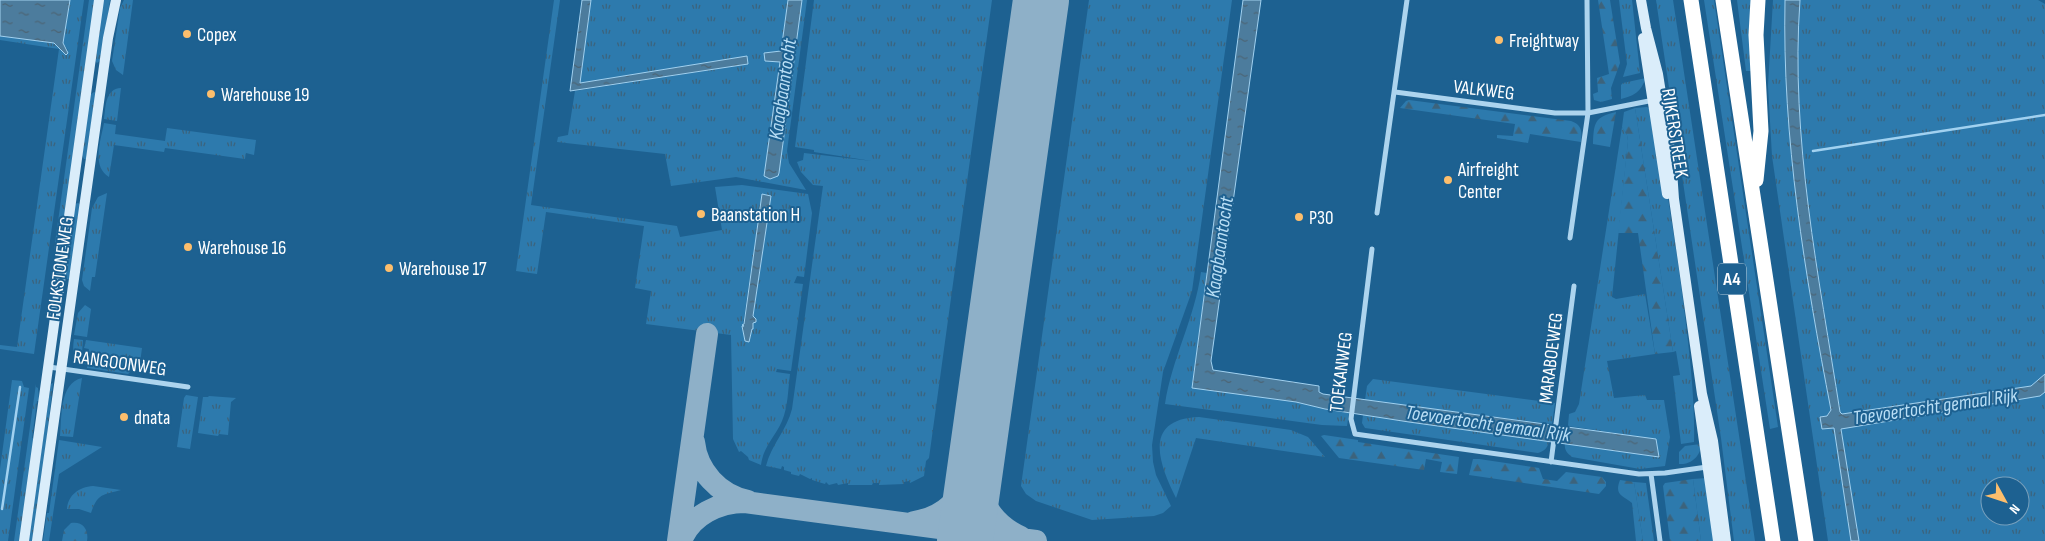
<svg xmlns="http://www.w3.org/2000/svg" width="2045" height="541" font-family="'Sofia Sans Condensed',sans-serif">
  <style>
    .grass { fill: url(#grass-tufts); fill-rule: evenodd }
    .forest { fill: url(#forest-firs) }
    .water { fill: url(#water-ripples); stroke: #a1d1f0 }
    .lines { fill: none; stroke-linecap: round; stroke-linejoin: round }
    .stream { stroke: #a1d1f0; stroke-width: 2.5 }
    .taxiway { stroke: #8eb0c8; stroke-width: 22 }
    .runway { stroke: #8eb0c8; stroke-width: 56 }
    .street { stroke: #add4ee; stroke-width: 5 }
    .secondary { stroke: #daedfa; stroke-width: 10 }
    .highway { stroke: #fff; stroke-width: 15 }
    .poi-dot { fill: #fdbe6c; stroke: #1d6191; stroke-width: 2 }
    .labels { text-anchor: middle; stroke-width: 4; stroke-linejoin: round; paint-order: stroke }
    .shield { fill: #1d6191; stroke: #bbd0de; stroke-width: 1 }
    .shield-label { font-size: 18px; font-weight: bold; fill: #fff }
    .poi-label { font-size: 19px; fill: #fff; stroke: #1d6191; text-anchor: start }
    .street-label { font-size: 19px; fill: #fff; stroke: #1d6191 }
    .water-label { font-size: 20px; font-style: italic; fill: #b9def5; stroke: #1d6191 }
  </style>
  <defs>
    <pattern id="grass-tufts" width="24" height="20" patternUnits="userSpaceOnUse" patternTransform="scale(1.25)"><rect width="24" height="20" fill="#2d7aad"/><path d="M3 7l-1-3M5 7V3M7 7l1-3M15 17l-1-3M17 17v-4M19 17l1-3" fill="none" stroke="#3c637c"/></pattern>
    <pattern id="forest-firs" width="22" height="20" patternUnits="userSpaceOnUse" patternTransform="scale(1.25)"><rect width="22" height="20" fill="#2d7aad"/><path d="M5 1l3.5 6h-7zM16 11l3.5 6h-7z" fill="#3c637c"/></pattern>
    <pattern id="water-ripples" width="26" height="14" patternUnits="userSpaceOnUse" patternTransform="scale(1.25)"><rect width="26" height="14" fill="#4c7c9d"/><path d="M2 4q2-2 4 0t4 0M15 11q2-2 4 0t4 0" fill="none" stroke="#4c6474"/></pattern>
  </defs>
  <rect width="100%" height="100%" fill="#1d6191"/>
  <path class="grass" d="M70,0H84L34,354L0,349V345L17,347L59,49L0,40V36L54,43L66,54L68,50L63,43Z
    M89,0H95L60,251L54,250Z
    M103,0H110L102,59L97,63L95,61Z
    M124,0H133L123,75L116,70L112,61L120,8Z
    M554,0H560L531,205L677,226L680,237L722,230L715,187L742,185L808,194L812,213L804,277L797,276L794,283L803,284L791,371L777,369L776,372L790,374C788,389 788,407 782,421C775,437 763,447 761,465L749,460L748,457L741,451L739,452L733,439L731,335L646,324L651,291L635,288L644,226L546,212L537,274L516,271ZM764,194L771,196L753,317L756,319L753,323L750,338L746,337L743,325L762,195Z
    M591,0H788L781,51L764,53L780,62L764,175L779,173L802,0H807L787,151L789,163L806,190L736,177L671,186L665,154L557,142L558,137L568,135L575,91L748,64L747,56L580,83Z
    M814,0H992L929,458L926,461L924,476L910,483L909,481L904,482V484L879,485V483H873L872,485H848V483L838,485L837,483L829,485L826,482L825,484L812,480V478L810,479L800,474L799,476L791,474V472L784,470V467L782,466L781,469L766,466C771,445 787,430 792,409L823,186L813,185L801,172L797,162L803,160L804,153L872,161L814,152V150L795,147Z
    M1089,0H1232L1192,291L1163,372L1152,445L1153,462L1156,475L1171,506L1163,513L1154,516L1092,520L1036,501L1026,494L1021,486Z
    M1619,0H1632L1640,73L1623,77L1627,64Z
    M1656,0H1673L1755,541H1734L1721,438Z
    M1704,0H1714L1778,427L1770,429Z
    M1737,0H1754L1751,71H1746Z
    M1773,0H1785C1782,139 1805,275 1831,410L1827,416L1821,417L1822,429L1834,428L1851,541H1828L1772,156L1768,86Z
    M1800,0H2038L2045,4V374L2031,386L1842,414L1840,412C1820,275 1790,139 1800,0Z
    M1646,78C1640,92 1636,95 1621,99V85L1623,83Z
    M121,88L117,121L104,119C106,106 105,89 121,88Z
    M94,92L96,93L86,159H84L82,155L90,95Z
    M1647,107L1650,109L1655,120C1666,185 1677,250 1685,316C1690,358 1695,400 1694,442L1681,444L1673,376L1680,375L1676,351L1673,352L1635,108Z
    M104,123L116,125L115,134L165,141L167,128L256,140L254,155L246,153L245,159L165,148L164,152L114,145L109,177C91,166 101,140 104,123Z
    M1622,127L1627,135L1628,141L1612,297L1616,299L1645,294L1655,354L1607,361L1614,398L1645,395L1647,400H1664L1670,437L1665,466L1640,469L1572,457C1567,453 1564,450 1565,443L1659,457L1656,439L1568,426L1569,414L1575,412L1579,404Z
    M107,193L95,277H92L90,291L84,286L82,280L92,208L98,197Z
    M78,203L81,205L69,279H67L65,275L75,204Z
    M1201,272L1207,273L1192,387L1296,402L1325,409L1349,413L1347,426L1322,425L1165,404C1172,358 1195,318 1201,272Z
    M85,305L91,309L87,337L74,335L78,313Z
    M74,339L83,340L82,353L86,356L89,349L84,348L86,340L142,348L139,370L133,369L128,374L87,368V365C73,361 72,352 74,339Z
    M82,378L73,437L60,436C62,418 59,383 82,378Z
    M1373,379L1555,403L1552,424L1365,400L1367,386Z
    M12,380L22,381L24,387L29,388L8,541H0V469Z
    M53,383L35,541H28L51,384Z
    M36,384V387L38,388L39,401H37L32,438L34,439L21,530L19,541H14Z
    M2045,392V541H1859L1841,432L1843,427L2040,396ZM1990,486H2020V516H1990Z
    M186,395L198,397L190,449L177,447L184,398Z
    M209,396L236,398L231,402L228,435L219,434L218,436L198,433L203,397H208Z
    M1363,415L1549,441C1548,448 1544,451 1538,453L1365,428L1362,423Z
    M1199,417L1291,430L1308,437L1325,457L1196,438L1176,498C1159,464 1142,419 1199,417Z
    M59,440L102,447L59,474L49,541H43L47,513H49Z
    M1701,444C1701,456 1691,465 1679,464V452L1685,446Z
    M1707,478L1714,541H1701L1693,479Z
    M1634,482L1646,483L1654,541H1643Z
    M93,486L121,490C104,495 98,492 91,513L79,509H67C68,495 79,487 93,486Z"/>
  <path class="forest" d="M1598,0H1610L1620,63L1611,88L1612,99L1601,102L1594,100L1593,94L1598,92L1597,78L1609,74Z
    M1409,100L1571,121C1582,125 1582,131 1581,142L1530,134L1528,143L1497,138V135L1513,136L1515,124L1400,108L1406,101Z
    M1635,108L1673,352L1655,354L1638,233H1618L1628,141L1627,135L1622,127L1624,112Z
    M1616,112L1610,147L1593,144C1594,123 1594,117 1616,112Z
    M1324,435L1358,440V442L1459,457L1457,474L1440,472L1442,462L1426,459L1424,470L1339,458L1321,436Z
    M1473,459H1479L1539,468L1543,479L1557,481L1566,472L1602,477L1606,482V486L1599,494L1469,475Z
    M1693,479L1701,541H1670L1663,486L1665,483Z
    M1620,480L1634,482L1643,541H1636L1632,503C1623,495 1614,496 1620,480Z
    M71,523C83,521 89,530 87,541H62L64,530Z"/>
  <path class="water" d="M0,0H70L63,43L68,53L66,55L54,43L0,36Z
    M582,0H591L580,83L747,56L748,64L570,91Z
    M788,0H802L779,173L778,176L770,179L764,176L780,62L765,61L764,53L781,51Z
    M1243,0H1261L1211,361L1213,370L1319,386V392L1323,394L1656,439L1659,457L1409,422L1325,409L1296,402L1192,388Z
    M1785,0H1800C1790,138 1819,276 1840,412L1842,414L2031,386L2045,374V392L2040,396L1841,429L1859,541H1851L1834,428L1822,429L1820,417L1827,416L1831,410C1805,275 1782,138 1785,0Z
    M762,194L771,196L753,316L756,319V322L753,323V329H752L749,342L745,341L742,326H744L742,325L744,324Z"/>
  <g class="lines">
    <path class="stream" d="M1813,151L2045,115
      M2,509L20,387"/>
    <path class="taxiway" d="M694,442C697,471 719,495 748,501
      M975,469C979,499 991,524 1021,537
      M914,522C946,517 962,497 975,469
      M678,541L707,334
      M681,541C691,515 719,502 745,502L1036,541"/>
    <path class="runway" d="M965,541L1041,0"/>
    <path class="street" d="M1395,92L1555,113H1588L1654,100
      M1377,213L1407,0
      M1570,238L1588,113L1587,0
      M1372,249L1351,419L1355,434L1639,474L1665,473L1707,467
      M49,367L188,387
      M1551,462L1574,286
      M1651,474L1660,541"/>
    <path class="secondary" d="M1641,0L1646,28L1658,74L1671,156L1674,199L1702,394L1713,441L1726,541
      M1643,38L1667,194
      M1699,406L1718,541
      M24,541L99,0
      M37,541L108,38L116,0"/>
    <path class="highway" d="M1691,0L1773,541
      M1723,0L1806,541
      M1756,180L1761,131L1756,35L1758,0"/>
  </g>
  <g class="poi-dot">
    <circle cx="187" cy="34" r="5"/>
    <circle cx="1499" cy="40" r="5"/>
    <circle cx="211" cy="94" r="5"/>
    <circle cx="1448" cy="180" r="5"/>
    <circle cx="701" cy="214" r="5"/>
    <circle cx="1299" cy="217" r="5"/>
    <circle cx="188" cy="247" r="5"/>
    <circle cx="389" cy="268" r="5"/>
    <circle cx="124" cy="417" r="5"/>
  </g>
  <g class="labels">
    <rect class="shield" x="1718" y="263.5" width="28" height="31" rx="4"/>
    <g class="shield-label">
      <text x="1732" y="285">A4</text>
    </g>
    <g class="poi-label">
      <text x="197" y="41">Copex</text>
      <text x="1509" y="47">Freightway</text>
      <text x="221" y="101">Warehouse 19</text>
      <text x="1458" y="176">Airfreight<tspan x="1458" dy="22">Center</tspan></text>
      <text x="711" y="221">Baanstation H</text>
      <text x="1309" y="224">P30</text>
      <text x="198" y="254">Warehouse 16</text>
      <text x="399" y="275">Warehouse 17</text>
      <text x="134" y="424">dnata</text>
    </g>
    <g class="street-label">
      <text transform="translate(1484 89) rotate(7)" y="7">VALKWEG</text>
      <text transform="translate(1676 133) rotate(81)" y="7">RIJKERSTREEK</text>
      <text transform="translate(59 268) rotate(-82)" y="7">FOLKSTONEWEG</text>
      <text transform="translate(1550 358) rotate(-83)" y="7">MARABOEWEG</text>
      <text transform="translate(120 362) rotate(8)" y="7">RANGOONWEG</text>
      <text transform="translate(1340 372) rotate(-83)" y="7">TOEKANWEG</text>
    </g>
    <g class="water-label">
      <text transform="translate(782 89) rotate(-82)" y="7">Kaagbaantocht</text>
      <text transform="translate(1219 247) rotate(-82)" y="7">Kaagbaantocht</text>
      <text transform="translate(1935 406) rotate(-8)" y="7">Toevoertocht gemaal Rijk</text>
      <text transform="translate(1488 423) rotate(8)" y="7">Toevoertocht gemaal Rijk</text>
    </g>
  </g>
  <g transform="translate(2005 501) rotate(130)"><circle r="24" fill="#1d6191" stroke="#77a0bd"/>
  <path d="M0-4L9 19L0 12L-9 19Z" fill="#fdbe6c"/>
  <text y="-8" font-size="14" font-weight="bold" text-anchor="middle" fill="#ffffff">N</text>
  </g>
</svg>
